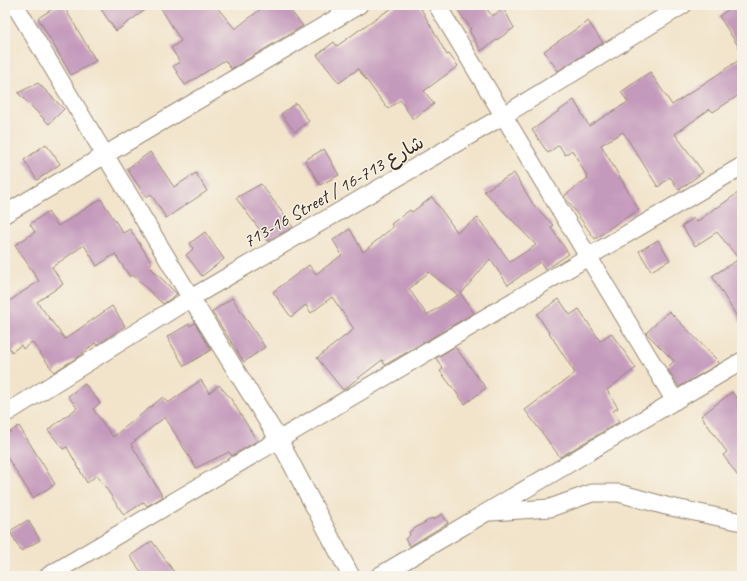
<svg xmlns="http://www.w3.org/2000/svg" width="747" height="581" font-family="Caveat,'Playpen Sans Arabic',sans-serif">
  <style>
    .building { fill: #c49abc; fill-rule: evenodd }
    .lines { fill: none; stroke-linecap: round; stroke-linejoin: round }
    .street-casing { stroke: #968774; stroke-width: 19 }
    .street { stroke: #fff; stroke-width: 17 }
    .labels { text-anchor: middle; stroke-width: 3; stroke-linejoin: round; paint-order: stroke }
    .street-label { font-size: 19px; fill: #3b2a1e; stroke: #f7f3e8 }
  </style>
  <rect width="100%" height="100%" fill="#f7f3e8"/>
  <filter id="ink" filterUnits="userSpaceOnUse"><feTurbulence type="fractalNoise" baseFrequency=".025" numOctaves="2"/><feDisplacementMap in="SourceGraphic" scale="8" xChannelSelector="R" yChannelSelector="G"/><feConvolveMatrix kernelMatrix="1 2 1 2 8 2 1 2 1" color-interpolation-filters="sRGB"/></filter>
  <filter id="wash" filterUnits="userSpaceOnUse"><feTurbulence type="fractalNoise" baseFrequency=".012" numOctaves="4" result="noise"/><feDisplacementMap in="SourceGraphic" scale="16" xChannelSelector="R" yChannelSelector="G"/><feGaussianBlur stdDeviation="0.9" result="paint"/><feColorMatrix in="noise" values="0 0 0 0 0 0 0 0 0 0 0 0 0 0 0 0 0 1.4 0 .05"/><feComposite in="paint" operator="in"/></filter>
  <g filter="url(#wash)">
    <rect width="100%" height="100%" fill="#f2e4cb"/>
    <g id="blocks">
      <path class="building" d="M59,5H63L96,61L71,75L38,18Z
        M98,5H152L116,31Z
        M159,5H215L235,29L266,5H286L303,26L231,69L225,60L185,85L173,66L180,62L171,48L181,41Z
        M397,5H419L447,55L449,54L458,66L424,91L434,104L413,119L400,100L388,109L358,69L339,83L317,55L334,42L337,46L376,18Z
        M454,5H484L492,16L504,9L514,28L481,51L469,30L471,29Z
        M735,5H742V52L719,16Z
        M588,21L603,43L558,71L544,51Z
        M742,58V93L713,112L710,109L675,134L703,172L679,190L670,177L658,187L623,132L601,145L639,210L620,221L595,239L564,196L588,178L572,150L565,155L559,145L548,153L532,130L574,100L589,126L628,102L621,92L650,72L672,105Z
        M38,83L64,109L49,124L18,93Z
        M296,103L309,121L295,132L281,114Z
        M46,144L60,164L37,180L24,160Z
        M324,149L339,175L320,185L305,160Z
        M150,152L174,187L196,173L207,191L166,218L151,194L146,197L127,169Z
        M514,173L533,204L553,225L551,228L569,254L545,270L540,262L508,285L490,259L461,294L474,313L385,365L382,360L343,390L317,358L354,329L332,297L311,313L306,305L291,317L273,292L309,265L316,274L342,255L333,240L350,229L363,252L393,227L391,224L410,210L412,212L432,197L457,232L478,218L510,262L536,245L484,191ZM429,272L458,295L427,315L409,289Z
        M261,184L293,227L268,241L236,198Z
        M742,190V325L712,276L739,259L717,232L695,246L682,226L694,218L697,222L716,207L717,208Z
        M101,199L123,233L130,229L152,263L148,265L177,294L163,304L133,275L130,277L115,254L97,266L84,245L52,267L63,284L37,302L65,339L112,306L125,326L97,345L95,343L78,357L54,372L32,342L23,349L21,345L12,352L5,341V304L39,281L15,245L35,232L30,224L48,212L58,226Z
        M205,232L224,259L202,276L186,255L193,249L190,243Z
        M658,240L670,260L651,271L639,251Z
        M232,298L265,347L244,362L212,312Z
        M559,299L570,315L579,309L600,341L611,333L636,368L607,390L618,408L613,411L619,422L560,457L525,410L575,373L537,314Z
        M669,311L719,362L715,366L679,387L667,368L674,361L646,333Z
        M195,323L211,350L184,366L167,337L189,324L190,326Z
        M455,347L486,388L465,404L440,371L443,369L436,358Z
        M201,380L209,393L219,385L231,399L257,441L232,456L229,452L196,468L165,417L131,444L163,497L147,506L144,502L124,515L97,475L87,483L67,447L63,449L48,430L77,408L68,396L85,384L100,403L93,409L113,437L163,397L168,403Z
        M732,392L742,405V482L723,455L727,452L701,416Z
        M19,426L55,484L33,498L5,454V435Z
        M442,514L448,523L410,546L405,539L410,535L409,532L432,518L433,520Z
        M28,520L40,540L21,551L10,531Z
        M152,541L177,576H144L130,556Z"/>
    </g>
  </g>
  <g filter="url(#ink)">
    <use href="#blocks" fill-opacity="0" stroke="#968774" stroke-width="1"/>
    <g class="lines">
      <g class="street-casing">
        <path id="street" d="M15,5L191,298L279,440L351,576
          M437,5L675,401
          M5,214L359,5
          M5,414L191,298L503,116L683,5
          M491,512L550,508L592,493H619L666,506L742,522
          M48,576L742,166
          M379,576L742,361"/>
      </g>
      <use href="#street" class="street"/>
    </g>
  </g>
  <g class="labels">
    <g class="street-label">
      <text transform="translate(333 191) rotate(-30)" y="7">713-16 Street / شارع 713-16</text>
    </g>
  </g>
  <rect width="747" height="581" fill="none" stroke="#f7f3e8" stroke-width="20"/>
</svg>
